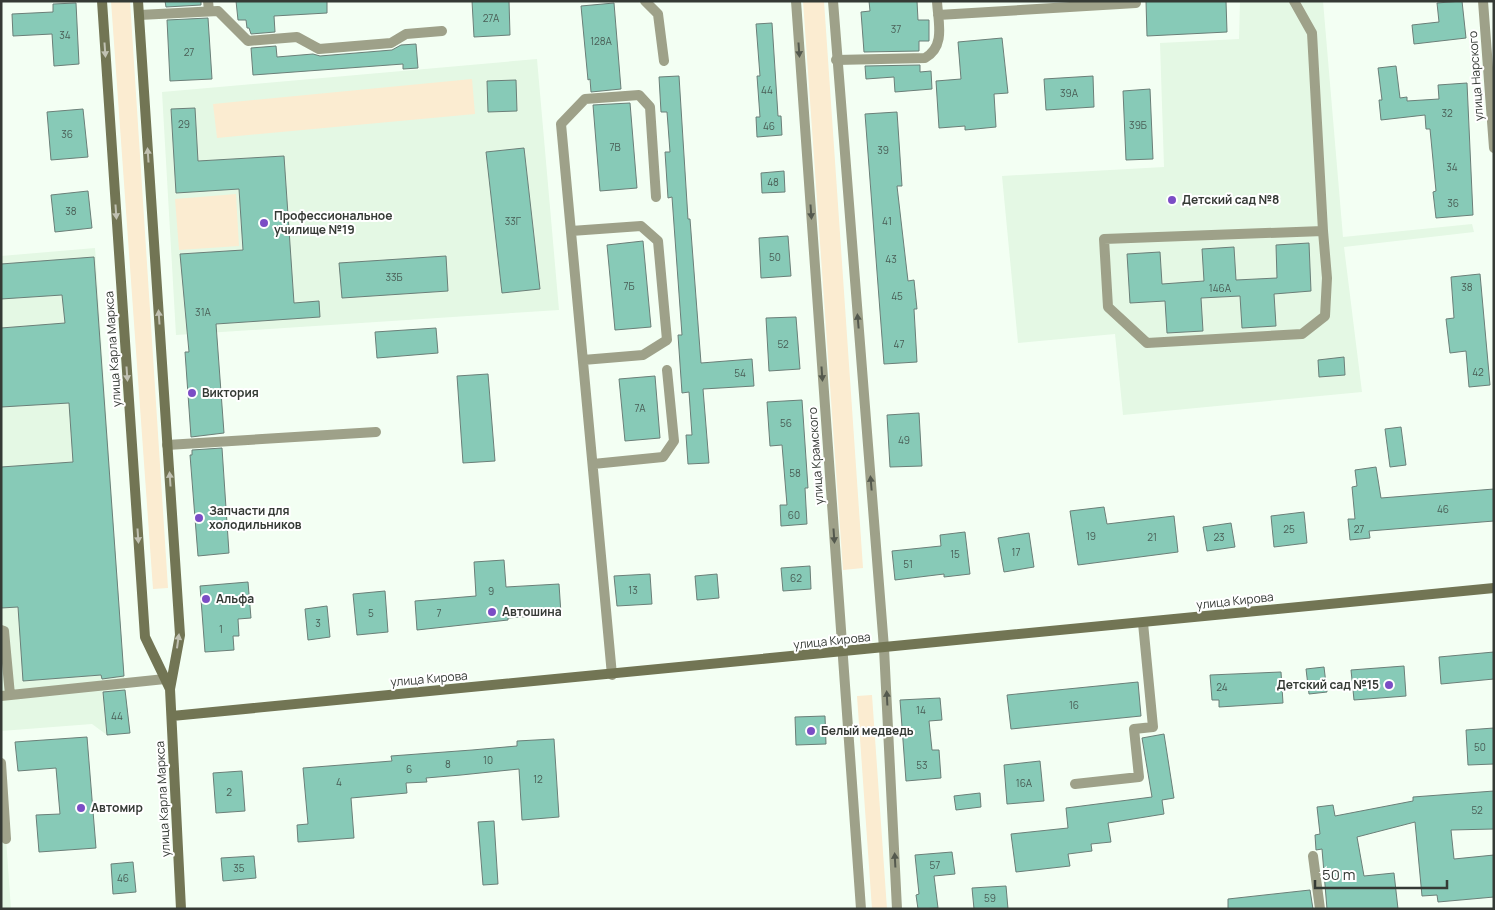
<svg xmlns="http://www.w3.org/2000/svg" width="1495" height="910" font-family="Manrope,sans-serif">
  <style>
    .built { fill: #e4f8e4 }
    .green { fill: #fbecd1 }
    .building { fill: #87cab7; stroke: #6b7f78 }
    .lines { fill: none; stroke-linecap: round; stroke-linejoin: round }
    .service { stroke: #9ea189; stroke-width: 10 }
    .minor { stroke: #9ea189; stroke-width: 10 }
    .secondary { stroke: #727554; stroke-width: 10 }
    .oneway { fill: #c0c1b2 }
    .oneway2 { fill: #54594e }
    .poi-dot { fill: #7b4dc5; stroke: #fff; stroke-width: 2 }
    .labels { text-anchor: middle; stroke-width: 4; stroke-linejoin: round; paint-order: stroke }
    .number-label { font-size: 10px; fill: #4a5e56 }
    .street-label { font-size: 12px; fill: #353a35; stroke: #fff }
    .poi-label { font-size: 12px; font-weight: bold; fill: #353a35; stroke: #fff; text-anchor: start }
  </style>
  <rect width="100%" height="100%" fill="#f3fff3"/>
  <path class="built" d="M1240,1H1323L1343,237L1472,224L1474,232L1344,247L1362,392L1123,415L1115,334L1018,343L1002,176L1164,167L1160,43L1239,39Z
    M537,59L559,310L176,335L162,92Z
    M95,248L124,674L130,733L107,735L92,724L1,731V256Z
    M1,772L6,839L11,909H1Z"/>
  <path class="green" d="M111,1H130L168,588L153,589Z
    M803,1H824L863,568L843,570Z
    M472,79L475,114L217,138L213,104Z
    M236,194L239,246L179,250L175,199Z
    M872,695L887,909H872L857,696Z"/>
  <path class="building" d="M165,1H201V5L166,7Z
    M236,1H327V13L274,16L275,32L251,34L249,28H247L246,20H238Z
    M472,1H509L510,35L474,37Z
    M869,1H917L918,20H929V41H919V51L864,52L861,12L870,11Z
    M1146,1H1226L1227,32L1147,36Z
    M1462,1L1466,38L1414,44L1412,25L1439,22L1437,3Z
    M76,3L79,64L54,66L52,34L13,36L12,14L53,12V4Z
    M614,3L621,89L591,92L590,79L588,80L581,6Z
    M208,18L212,79L170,81L167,20Z
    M772,23L778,116H781L782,135L757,137L756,117H760L757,76H760L756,24Z
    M1002,38L1008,93L994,94L996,127L965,130V126L939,128L936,81L961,79L958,42Z
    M416,44L418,68L403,69V64L253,75L251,48L276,46L277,57L313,54L320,56L392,50L401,45Z
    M920,65V72L931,71L932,89L895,92L894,77L866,79L865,66Z
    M1396,66L1400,98L1407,97V101L1439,99L1438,85L1467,83L1473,215L1436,218L1433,192L1436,191L1430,129H1426L1425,115L1381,120L1379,100H1382L1378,68Z
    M679,76L688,219H690L701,363L752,359L754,386L703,389L709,463L688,464L686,435H692L689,392L682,393L678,335H682L672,197L668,198L665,152H670L667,112H661L659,77Z
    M1093,76L1094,107L1046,110L1044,79Z
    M516,80L517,111L488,112L487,81Z
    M1150,89L1153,159L1126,160L1123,91Z
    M630,103L637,188L600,191L593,105Z
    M195,108L198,161L284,156L294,303L319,301L320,317L216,324L224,433L191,437L185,352H189L180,254L243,250L239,189L176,193L171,109Z
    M83,109L88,157L51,160L47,112Z
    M897,112L902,186H897L908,281L914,280L917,309H914L917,362L884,364L865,114Z
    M524,148L540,289L502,293L486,152Z
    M784,171L785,192L762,193L761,173Z
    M88,191L92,228L55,232L51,195Z
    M788,236L791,276L761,278L759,238Z
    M643,241L651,327L615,330L607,245Z
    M1309,243L1311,291L1274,294L1276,326L1242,328L1240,296L1201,298L1203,331L1167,333L1165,301L1130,303L1127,254L1160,252L1162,284L1204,281L1202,249L1234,247L1236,280L1277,278L1276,245Z
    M446,256L448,291L342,298L339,263Z
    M94,257L124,676L102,679L101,675L23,681L18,607L1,608V467L73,462L69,403L1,407V328L65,323L62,295L1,299V264Z
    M1480,274L1490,385L1469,387L1466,351L1450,353L1446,319L1454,318L1451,277Z
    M796,317L800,369L769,371L766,318Z
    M436,328L438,353L377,358L375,332Z
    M1344,357L1345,375L1319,377L1318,360Z
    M488,374L495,461L463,463L457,376Z
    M655,376L660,438L625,441L619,379Z
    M802,400L808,488H805L807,524L781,526L780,505H787L782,445L770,446L767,402Z
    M919,413L922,466L890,467L887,415Z
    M1401,427L1406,465L1390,467L1385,429Z
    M222,448L229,553L198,556L190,455H192V450Z
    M1376,467L1381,498L1494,489V521L1369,531L1370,538L1350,540L1348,519H1355L1352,487L1357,486L1355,470Z
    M1104,507L1107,524L1174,516L1178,552L1078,565L1070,511Z
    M1304,512L1307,543L1274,547L1271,516Z
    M1231,523L1235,547L1207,551L1203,527Z
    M965,532L970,574L944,577V574L895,580L892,551L941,546L940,535Z
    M1029,533L1034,567L1004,572L998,538Z
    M504,560L506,587L559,584L561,614L508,618V620L417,630L415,601L476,596L474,562Z
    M810,566L811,589L783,591L781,568Z
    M650,574L652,604L617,606L614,576Z
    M717,574L719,598L697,600L695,576Z
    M248,582L251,618L238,619L239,636H233L234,650L205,652L200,586Z
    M385,591L388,632L357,635L353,594Z
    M327,606L330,637L308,640L305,609Z
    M1494,652V679L1441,684L1439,657Z
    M1404,666L1406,696L1354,700L1351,670Z
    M1324,667L1327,692L1309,694L1306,669Z
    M1281,672L1283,703L1219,707V700H1212L1210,675Z
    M1138,682L1141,716L1011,729L1007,695Z
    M125,690L130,733L107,735L103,692Z
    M940,698L942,720L929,721L932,750H939L941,778L906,781L900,700Z
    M825,716L826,744L796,745L795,717Z
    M1494,728V764L1468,765L1466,730Z
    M1164,734L1174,798L1162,800L1164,814L1108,823L1111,842L1091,844L1092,851L1068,854L1070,866L1016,872L1011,834L1068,828L1066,808L1152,797L1142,738Z
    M87,737L96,848L39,852L36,815L60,814L56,768L18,771L15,742Z
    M554,739L559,817L522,820L519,769L461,775L426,778L427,782L406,783L407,793L351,798L354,838L298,842L297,825L308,824L303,768L392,761L391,756L472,750L517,746V741Z
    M1040,761L1044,801L1007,804L1004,765Z
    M242,771L245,811L216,813L213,773Z
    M1494,791V829L1451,830L1454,859L1494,855V897L1438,902L1437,895L1422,896L1415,822L1357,837L1364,876L1394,873L1398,909H1327L1322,849L1316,850L1315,835L1320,834L1317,807L1333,805L1335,816L1413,801V797Z
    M980,793L981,807L956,810L954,796Z
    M494,821L498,884L483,885L478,822Z
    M952,852L955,874L934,876L938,908L918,909L916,895L919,894L915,855Z
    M254,856L256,878L223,881L221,858Z
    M133,862L136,892L113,894L111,864Z
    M1006,886L1008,909H974L972,888Z
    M1310,890L1313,909H1228V899Z"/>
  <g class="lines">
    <path class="service" d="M208,1L209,11
      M645,1L658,14L664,61
      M1294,1L1312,33L1323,231L1327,278L1325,316L1302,334L1147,343L1108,307L1104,239L1323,231
      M139,15L218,11L248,41L297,37L319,49L391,43L406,34L442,31
      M938,15L1136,3
      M836,60L925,58C946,46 938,22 937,1
      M571,231L641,226L658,241L667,340L643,355L583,360
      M167,445L376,432
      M593,464L663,457L674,441L667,370
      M1,630L4,631L10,695
      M612,675L561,124L585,99L639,95L650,107L656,197
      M1,696L165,679
      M1,763L6,839
      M1075,784L1139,777L1134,729L1153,727L1143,623
      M1313,856L1320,909"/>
    <path class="minor" d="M796,1L861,909
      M833,1L884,648L897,909
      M1483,1L1494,148"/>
    <path class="secondary" d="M102,1L145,637L170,689
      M138,1L180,635L170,689L181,909
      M172,716L1494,588"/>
  </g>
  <defs><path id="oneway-solid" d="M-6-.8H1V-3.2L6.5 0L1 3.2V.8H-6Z" transform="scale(1.25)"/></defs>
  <g class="oneway">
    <use href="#oneway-solid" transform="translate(105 50) rotate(86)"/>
    <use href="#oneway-solid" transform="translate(148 155) rotate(-94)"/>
    <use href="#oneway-solid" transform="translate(116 212) rotate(86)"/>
    <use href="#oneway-solid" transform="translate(159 317) rotate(-94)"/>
    <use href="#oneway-solid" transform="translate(127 374) rotate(86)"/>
    <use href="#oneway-solid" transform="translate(170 479) rotate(-94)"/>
    <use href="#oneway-solid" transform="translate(138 536) rotate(86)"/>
    <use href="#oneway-solid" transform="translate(178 641) rotate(-82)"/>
  </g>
  <g class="oneway2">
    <use href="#oneway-solid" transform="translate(799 50) rotate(86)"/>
    <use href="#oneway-solid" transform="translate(811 212) rotate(86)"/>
    <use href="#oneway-solid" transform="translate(858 321) rotate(-95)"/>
    <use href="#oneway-solid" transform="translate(822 374) rotate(86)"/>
    <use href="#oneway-solid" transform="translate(871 483) rotate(-95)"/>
    <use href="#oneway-solid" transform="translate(834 536) rotate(86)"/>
    <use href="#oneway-solid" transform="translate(887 698) rotate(-93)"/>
    <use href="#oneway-solid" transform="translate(895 860) rotate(-93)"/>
  </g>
  <g class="poi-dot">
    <circle cx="1172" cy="200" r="5"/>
    <circle cx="264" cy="223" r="5"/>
    <circle cx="192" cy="393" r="5"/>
    <circle cx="199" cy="518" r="5"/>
    <circle cx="206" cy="599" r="5"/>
    <circle cx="492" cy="612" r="5"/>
    <circle cx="1389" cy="685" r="5"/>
    <circle cx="811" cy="731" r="5"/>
    <circle cx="81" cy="808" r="5"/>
  </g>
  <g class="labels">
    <g class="number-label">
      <text x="491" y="22">27А</text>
      <text x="896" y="33">37</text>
      <text x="65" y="39">34</text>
      <text x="601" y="45">128А</text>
      <text x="189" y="56">27</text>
      <text x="767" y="94">44</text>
      <text x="1069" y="97">39А</text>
      <text x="1447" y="117">32</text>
      <text x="184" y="128">29</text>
      <text x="1138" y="129">39Б</text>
      <text x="769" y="130">46</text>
      <text x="67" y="138">36</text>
      <text x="615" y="151">7В</text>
      <text x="883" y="154">39</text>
      <text x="1452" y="171">34</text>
      <text x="773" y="186">48</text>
      <text x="1453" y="207">36</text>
      <text x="71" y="215">38</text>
      <text x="513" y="225">33Г</text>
      <text x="887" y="225">41</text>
      <text x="775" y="261">50</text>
      <text x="891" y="263">43</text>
      <text x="394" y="281">33Б</text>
      <text x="629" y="290">7Б</text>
      <text x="1467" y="291">38</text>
      <text x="1220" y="292">146А</text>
      <text x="897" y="300">45</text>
      <text x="203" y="316">31А</text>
      <text x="783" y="348">52</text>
      <text x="899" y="348">47</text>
      <text x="1478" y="376">42</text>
      <text x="740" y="377">54</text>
      <text x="640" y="412">7А</text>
      <text x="786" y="427">56</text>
      <text x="904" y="444">49</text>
      <text x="795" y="477">58</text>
      <text x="1443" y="513">46</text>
      <text x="794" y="519">60</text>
      <text x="1289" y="533">25</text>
      <text x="1359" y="533">27</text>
      <text x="1091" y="540">19</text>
      <text x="1152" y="541">21</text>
      <text x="1219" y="541">23</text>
      <text x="1016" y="556">17</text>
      <text x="955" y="558">15</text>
      <text x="908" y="568">51</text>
      <text x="796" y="582">62</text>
      <text x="633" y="594">13</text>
      <text x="491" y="595">9</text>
      <text x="371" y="617">5</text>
      <text x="439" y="617">7</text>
      <text x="318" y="627">3</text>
      <text x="221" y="633">1</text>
      <text x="1222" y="691">24</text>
      <text x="1074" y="709">16</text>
      <text x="921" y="714">14</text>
      <text x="117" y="720">44</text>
      <text x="1480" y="751">50</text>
      <text x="488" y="764">10</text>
      <text x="448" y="768">8</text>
      <text x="922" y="769">53</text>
      <text x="409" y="773">6</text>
      <text x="538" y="783">12</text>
      <text x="339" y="786">4</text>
      <text x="1024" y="787">16А</text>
      <text x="229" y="796">2</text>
      <text x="1477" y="814">52</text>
      <text x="935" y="869">57</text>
      <text x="239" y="872">35</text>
      <text x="123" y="882">46</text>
      <text x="990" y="902">59</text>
    </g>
    <g class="street-label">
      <text transform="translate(1476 76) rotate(-94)" y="4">улица Нарского</text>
      <text transform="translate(113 349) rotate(-94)" y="4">улица Карла Маркса</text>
      <text transform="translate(816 456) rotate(-94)" y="4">улица Крамского</text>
      <text transform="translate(1235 601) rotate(-6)" y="4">улица Кирова</text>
      <text transform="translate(832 641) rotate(-6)" y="4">улица Кирова</text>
      <text transform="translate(429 679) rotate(-5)" y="4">улица Кирова</text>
      <text transform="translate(163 799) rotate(-93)" y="4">улица Карла Маркса</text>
    </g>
    <g class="poi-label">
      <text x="1182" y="204">Детский сад №8</text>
      <text x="274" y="220">Профессиональное<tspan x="274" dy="14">училище №19</tspan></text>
      <text x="202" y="397">Виктория</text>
      <text x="209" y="515">Запчасти для<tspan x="209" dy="14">холодильников</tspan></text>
      <text x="216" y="603">Альфа</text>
      <text x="502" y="616">Автошина</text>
      <text x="1379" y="689" text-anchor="end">Детский сад №15</text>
      <text x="821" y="735">Белый медведь</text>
      <text x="91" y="812">Автомир</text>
    </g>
  </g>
  <rect width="1495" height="910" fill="none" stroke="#353a35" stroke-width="5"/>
  <path d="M1315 880v8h132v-8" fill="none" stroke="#353a35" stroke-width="2.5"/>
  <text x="1322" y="880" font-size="15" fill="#353a35" stroke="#ffffff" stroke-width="4" paint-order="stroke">50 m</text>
</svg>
